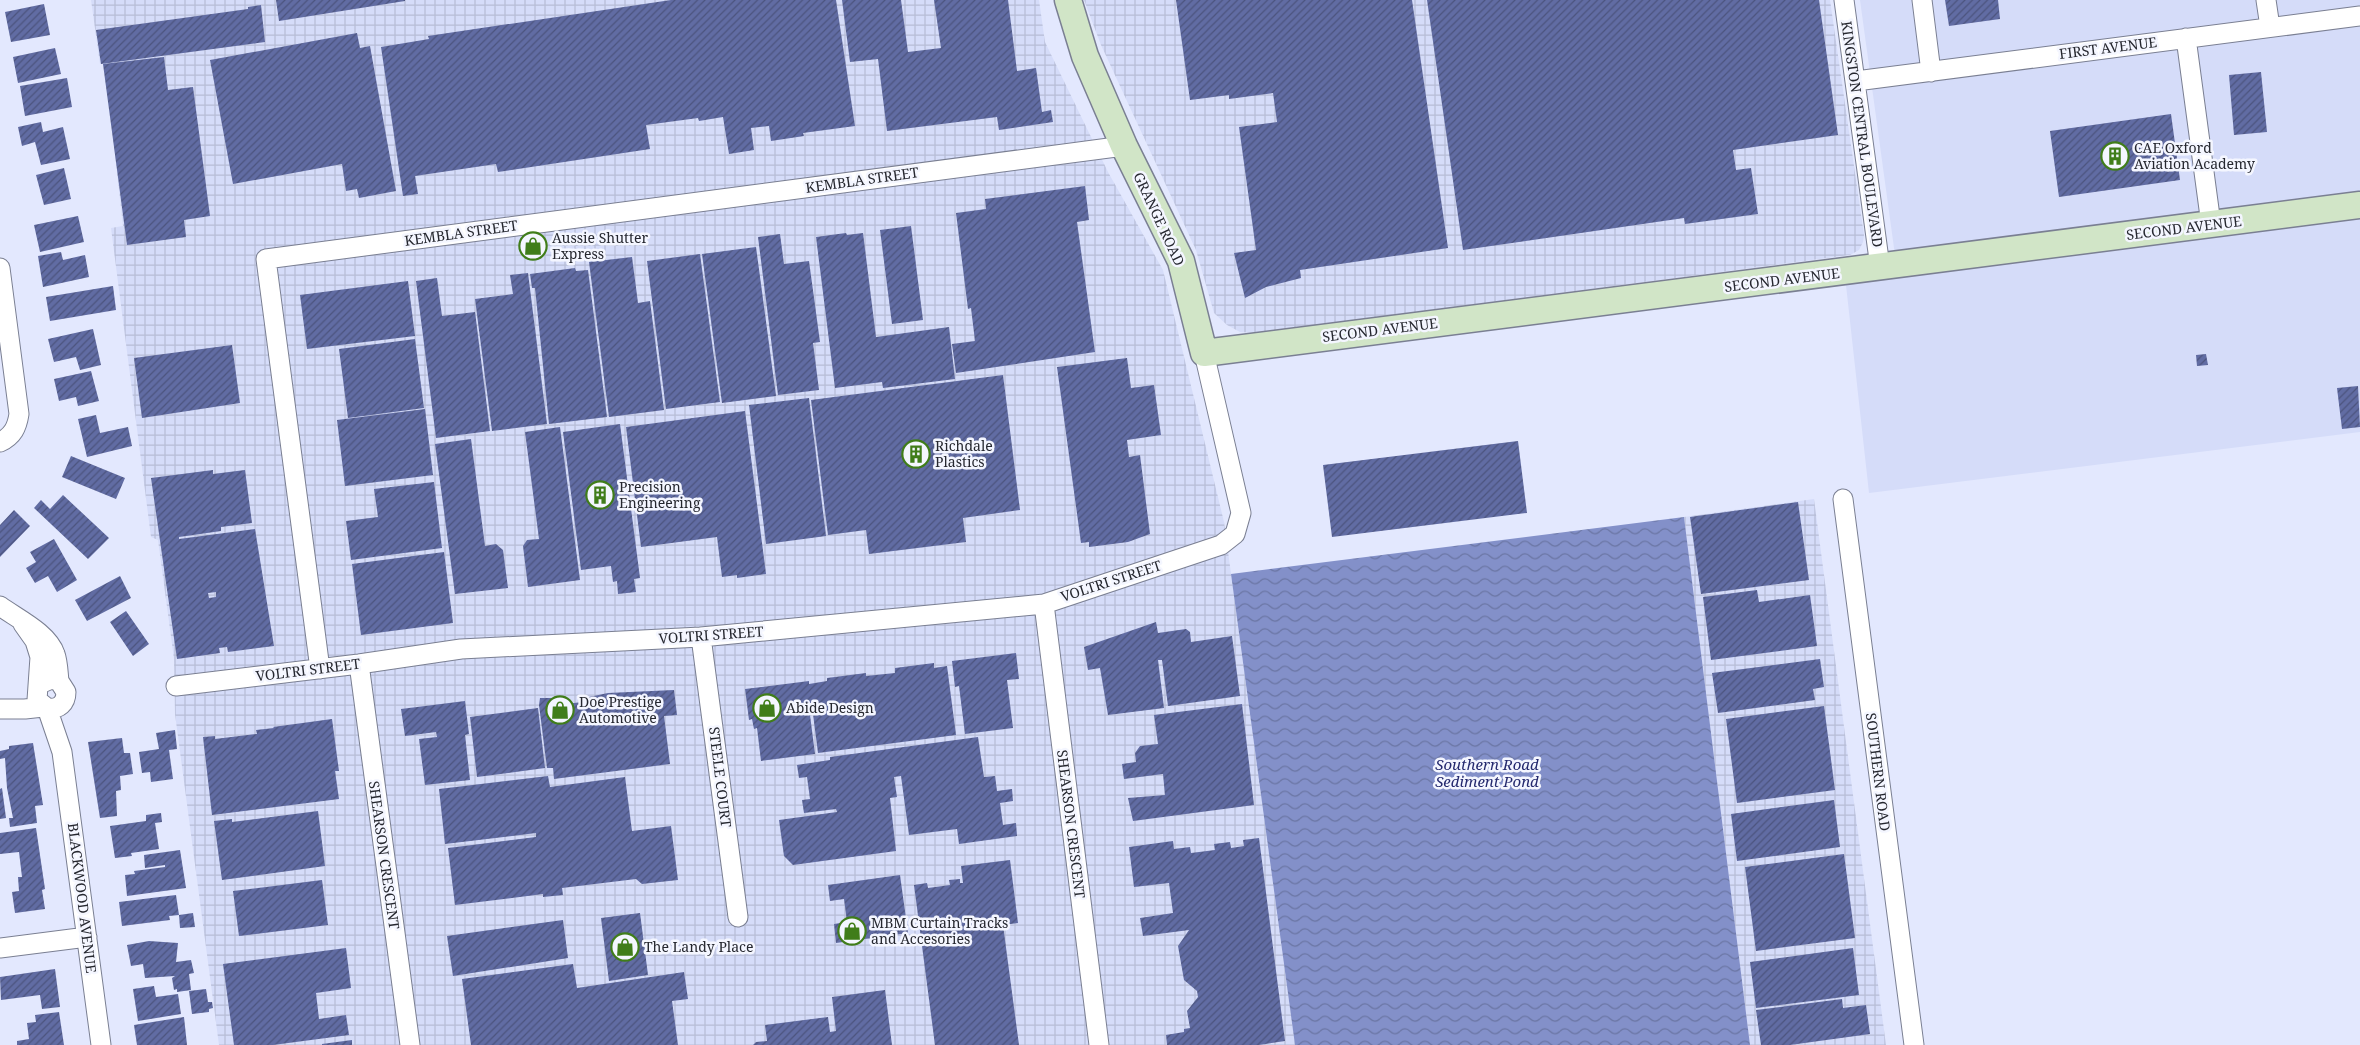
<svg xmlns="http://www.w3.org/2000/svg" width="2360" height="1045" font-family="'Noto Serif',serif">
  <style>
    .built { fill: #d5dcf9 }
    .industrial { fill: url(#industrial-grid) }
    .water { fill: url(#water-waves) }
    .building { fill: url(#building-hatch); fill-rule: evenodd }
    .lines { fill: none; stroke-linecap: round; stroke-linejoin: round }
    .minor-casing { stroke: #7a7f92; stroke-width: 21 }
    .secondary-casing { stroke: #7a7f92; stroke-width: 29 }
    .minor { stroke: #fff; stroke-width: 19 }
    .secondary { stroke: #d1e5c7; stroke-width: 26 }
    .labels { text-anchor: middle; stroke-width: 5; stroke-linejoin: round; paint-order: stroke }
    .street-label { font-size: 14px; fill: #25272f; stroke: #f4f6ff }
    .poi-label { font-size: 14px; fill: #25272f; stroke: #f4f6ff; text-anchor: start }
    .water-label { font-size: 15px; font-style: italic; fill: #24296e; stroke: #f4f6ff }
  </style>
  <defs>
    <pattern id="industrial-grid" width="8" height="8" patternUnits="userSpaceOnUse" patternTransform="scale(1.25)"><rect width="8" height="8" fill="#d5dcf9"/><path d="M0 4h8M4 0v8" fill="none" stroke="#b7bdd6"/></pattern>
    <pattern id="water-waves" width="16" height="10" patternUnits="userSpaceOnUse" patternTransform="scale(1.25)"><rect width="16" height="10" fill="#8390c9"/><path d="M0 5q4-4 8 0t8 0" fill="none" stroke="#6b76a4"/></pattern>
    <pattern id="building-hatch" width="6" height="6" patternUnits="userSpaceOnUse" patternTransform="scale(1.25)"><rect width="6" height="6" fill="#616ca3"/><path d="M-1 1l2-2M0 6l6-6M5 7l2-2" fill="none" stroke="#4c547e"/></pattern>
  </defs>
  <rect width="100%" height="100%" fill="#e3e8fe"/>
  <path class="built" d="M1860,0H2360V432L1869,493L1846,285L1898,277Z"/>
  <path class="industrial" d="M91,0H1039L1045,42L1108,172L1163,270L1224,522L1295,1045H219L175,714L174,659L158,540L151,537L111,228L123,226L105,64H100Z
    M1084,0H1830L1864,235L1863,242L1859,250L1850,255L1255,333L1240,332L1227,325L1214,313L1196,250L1101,45Z
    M1814,499L1886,1045H1750L1684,517Z"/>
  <path class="water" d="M1684,517L1750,1045H1295L1231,574Z"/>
  <path class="building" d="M276,0H405V1L279,21Z
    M671,0H836L855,126L803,133L804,136L771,141L769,126L751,128L754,150L729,154L723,117L699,121L698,118L646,125L650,149L498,172L496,164L415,176L418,194L403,196L381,47L429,39L428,36Z
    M842,0H901L908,52L941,48L934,0H1008L1017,71L1036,68L1042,112L1051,110L1053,122L999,130L997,117L887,131L878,59L850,62Z
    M1176,0H1412L1448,248L1300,270L1301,278L1266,287L1245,298L1234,253L1256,250L1239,127L1277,122L1273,93L1229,99V95L1190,100Z
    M1427,0H1819L1838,135L1733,150L1736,170L1751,168L1758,214L1685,224L1684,218L1463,250Z
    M1945,0H1998L2000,19L1949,26Z
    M44,4L50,35L11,42L5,12Z
    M261,5L265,42L101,64L96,30L248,9V7Z
    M357,33L360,48L370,46L396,191L359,198L357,189L346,191L342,164L233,184L210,60Z
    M55,48L61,74L18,83L13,57Z
    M164,57L168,90L193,87L210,216L184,220L186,237L127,245L103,64Z
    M2261,72L2267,132L2234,135L2229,75Z
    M67,78L72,107L25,116L20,86Z
    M2171,114L2180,180L2059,197L2050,131Z
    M41,122L43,132L63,127L70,159L41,165L35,142L22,146L18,127Z
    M64,168L71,199L44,205L36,175Z
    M1085,186L1089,220L1077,222L1095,352L956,373L952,344L975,341L971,308L968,309L956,213L986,209L985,199Z
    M78,216L84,242L40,252L34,225Z
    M911,226L923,320L892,324L880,230Z
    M846,233L847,235L863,233L876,337L949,327L955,379L883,388L882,382L835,388L816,237Z
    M780,234L784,264L809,261L820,342L813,343L819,390L778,395L758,237Z
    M756,247L776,396L722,403L702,254Z
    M61,252L63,260L85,255L89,277L43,287L38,256Z
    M700,254L720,402L666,409L647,261Z
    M632,257L638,303L650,301L664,410L609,417L589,262Z
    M575,268L576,271L588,270L607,417L549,424L535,288H532L530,274Z
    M528,273L547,424L492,431L475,299L513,294L510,275Z
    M437,278L442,316L475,312L490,431L436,438L416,281Z
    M408,281L415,336L307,349L300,295Z
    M113,286L116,310L50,321L46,297Z
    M93,329L101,365L80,370L76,357L54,362L48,339Z
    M415,339L424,408L348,418L339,349Z
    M232,345L240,403L142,418L134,358Z
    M2206,354L2208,365L2197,366L2196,355Z
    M1127,358L1131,388L1154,385L1161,435L1127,440L1129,457L1140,455L1150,534L1128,542L1089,547V542L1081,543L1057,367Z
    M91,371L99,401L78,406L76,397L59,401L54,379Z
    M1003,375L1020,510L963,518L966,542L869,554L866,530L828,535L811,400Z
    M2358,386L2360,427L2342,429L2337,388Z
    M809,398L826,536L766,544L749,405Z
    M425,409L433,475L345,486L337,420Z
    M745,411L766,574L737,578V575L722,577L717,537L641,547L626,427Z
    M96,415L100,433L128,427L132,446L87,457L78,419Z
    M620,424L640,578L634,579L636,592L618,594L617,581L613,582L611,566L581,570L563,432Z
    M560,427L580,580L528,587L523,546L527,540L539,539L525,432Z
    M471,439L485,546L496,544L503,550L508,588L455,594L435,444Z
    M1518,441L1527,513L1332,537L1323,465Z
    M71,456L125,478L116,499L62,477Z
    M213,470V474L245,470L252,523L221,527V531L179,537V539L255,529L274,646L228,652L227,647L219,648L220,653L177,659L151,478ZM216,592V597L209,598L208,593Z
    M434,482L442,548L351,560L346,521L378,517L374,489Z
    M63,495L109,538L88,559L34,508L41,500L50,509Z
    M1798,502L1809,580L1701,594L1690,517Z
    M14,510L30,526L0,557V525Z
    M54,539L77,580L57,592L48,576L35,583L26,568L36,562L30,552Z
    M444,552L453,623L361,635L352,564Z
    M120,576L131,598L87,621L75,600Z
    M1757,590L1759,602L1810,595L1817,646L1711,660L1703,597Z
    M126,611L149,644L133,656L110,622Z
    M1156,622L1158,633L1186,629L1190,632L1191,642L1232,636L1240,696L1168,706L1162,660H1158L1164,708L1108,715L1100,668L1088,670L1084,647Z
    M1016,653L1019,679L1007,680L1013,728L965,734L959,686L955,687L952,661Z
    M1820,659L1824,687L1813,689L1815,700L1718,713L1712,673Z
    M934,663V668L947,666L956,735L818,753L813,714L810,715L815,754L761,761L757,728L754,729L752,719L749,720L745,689L809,681V684L827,681V678L866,673V676L895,673V668Z
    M674,690L677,715L664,716L670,764L554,779L553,768H547L539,705L540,698H559V703H574L590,701L589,697L608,693Z
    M465,701L469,734L465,735L470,780L425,785L419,739L437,737L436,732L405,736L401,709Z
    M1242,704L1254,805L1133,821L1128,798L1165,795L1163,774L1124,779L1122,764L1136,762L1135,753L1140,746L1158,744L1154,715Z
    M1824,706L1835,790L1737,803L1726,719Z
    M538,708L545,768L477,777L470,717Z
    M332,719L339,771H335L339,799L212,815L203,737L215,736V739L257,734L256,730L274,728L273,727Z
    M175,730L177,749L169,750L173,779L151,782L150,772L142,773L139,752L159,749L156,733Z
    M978,737L984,777L995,776L997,791L1012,789L1013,801L1000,803L1003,825L1016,823L1017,836L959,844L957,829L909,835L901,776L894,777L897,797L890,798L896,851L793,865L784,856L779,820L837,812L836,809L804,813L802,800L810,799L807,777L799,778L797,765L830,760V757Z
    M122,738L124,753H130L133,774L120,776L121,790L116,791L117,816L100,818L88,742Z
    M33,743L43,805L35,806L37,823L10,827L9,818H13L7,788L5,758L0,759V751L9,749V746Z
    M548,776L550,787L625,777L632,831L671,826L678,880L642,884L636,879L562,888L563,895L543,897V894L455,905L448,848L536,837V833L445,844L439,789Z
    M2,788L6,818L0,819V789Z
    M1834,800L1840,847L1737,861L1731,814Z
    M318,811L325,866L222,880L214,821L232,819V822Z
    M161,813L162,822L155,823L159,849L131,853L132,856L115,858L110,826L146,821V815Z
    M36,828L45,889L42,890L45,909L15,913L12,892L19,891L18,877H22L19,852L0,854V833Z
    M1259,838L1285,1041L1259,1045H1167L1166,1035L1184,1032V1029L1190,1028L1187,1011L1198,997L1197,991L1184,980L1178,946L1189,930L1143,936L1140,918L1173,913L1169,883L1134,887L1129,847L1173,841L1174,849L1190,847L1191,853L1215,850L1214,844L1230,842L1231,848L1244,846L1243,840Z
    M180,850L186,888L127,896L125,875L135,874L134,871L165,867V865L145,868L144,855Z
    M1844,854L1855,938L1756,951L1745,867Z
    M1010,860L1018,923L1003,925L1019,1045H935L914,885L927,883L928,888L950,885L949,880L960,879V883H963L961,866Z
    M900,875L908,933L836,943L834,924L847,922L844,899L830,901L828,885Z
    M322,880L328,925L239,936L233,891Z
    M176,895L179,915L169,916L170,920L122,926L119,902Z
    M193,913L195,927L180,928L179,915Z
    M640,913L648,975L609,981L601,918Z
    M563,920L568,958L453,976L447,936Z
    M149,941L178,943L176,962L191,960L194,973L189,974L191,990L177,992V989L174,990L172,978L175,976L145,978L143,964L131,966L127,945Z
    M346,948L351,988L316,993L319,1019L346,1015L349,1035L273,1045H234L223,964Z
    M1853,948L1859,995L1756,1008L1750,962Z
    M573,964L577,988L684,972L688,999L672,1001L678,1045H471L462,979Z
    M55,969L60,1007L42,1009L40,995L1,1000L0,977Z
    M154,986L156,997L178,994L181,1014L138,1021L133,989Z
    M206,989L208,1002H212L213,1008L209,1009V1012L192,1014L189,991Z
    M885,990L892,1045H753L756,1042L767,1041L765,1025L828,1017L830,1032L836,1031L832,997Z
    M1842,999L1843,1008L1866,1005L1870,1034L1790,1045H1761L1756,1010Z
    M59,1012L64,1045H17V1041L29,1039L27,1023L36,1022L35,1015Z
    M184,1017L187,1045H137L134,1025Z
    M352,1040V1045H322V1044Z"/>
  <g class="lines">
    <g class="minor-casing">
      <path id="minor" d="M1844,0L1880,267
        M1922,0L1931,72
        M2266,0L2270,27
        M2186,38L2211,224
        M1856,81L2360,16
        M0,268L19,414C17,427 13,436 0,442
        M1843,499L1914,1045
        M1044,604L1099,1045
        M0,606C18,619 48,633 55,654C58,662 58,673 59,681
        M23,624L35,641L40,657L37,700L47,708C59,710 66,703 66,692L59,681L51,679L40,684
        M701,637L738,917
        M359,664L410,1045
        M320,669L266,259L1124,146
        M176,686L359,664L461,649L701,637L1044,604L1221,545L1235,534L1241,513L1204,353
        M47,708L62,752L101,1045
        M0,709H25L43,707
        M0,948L87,937"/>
    </g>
    <g class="secondary-casing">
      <path id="secondary" d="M1068,0L1085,56L1124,146L1181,261L1204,353L2360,205"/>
    </g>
    <use href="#minor" class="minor"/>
    <use href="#secondary" class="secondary"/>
  </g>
  <defs>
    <g id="building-ring" transform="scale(1.4375)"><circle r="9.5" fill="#f4f6ff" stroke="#407d1a" stroke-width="1.5"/><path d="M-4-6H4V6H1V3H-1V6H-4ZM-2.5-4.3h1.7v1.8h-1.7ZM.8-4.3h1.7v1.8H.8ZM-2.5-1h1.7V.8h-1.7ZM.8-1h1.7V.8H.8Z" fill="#407d1a"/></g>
    <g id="shop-ring" transform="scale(1.4375)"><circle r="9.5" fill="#f4f6ff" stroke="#407d1a" stroke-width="1.5"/><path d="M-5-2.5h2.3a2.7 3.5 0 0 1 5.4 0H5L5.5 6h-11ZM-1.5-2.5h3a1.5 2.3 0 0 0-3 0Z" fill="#407d1a"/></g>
  </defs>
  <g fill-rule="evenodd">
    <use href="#building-ring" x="2115" y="156"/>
    <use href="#shop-ring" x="533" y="246"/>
    <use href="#building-ring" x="916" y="454"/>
    <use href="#building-ring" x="600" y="495"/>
    <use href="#shop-ring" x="767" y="708"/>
    <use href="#shop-ring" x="560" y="710"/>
    <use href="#shop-ring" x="852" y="931"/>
    <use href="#shop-ring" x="625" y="947"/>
  </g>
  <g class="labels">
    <g class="street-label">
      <text transform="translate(2108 48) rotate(-7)" y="5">FIRST AVENUE</text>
      <text transform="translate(1862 134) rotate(82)" y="5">KINGSTON CENTRAL BOULEVARD</text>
      <text transform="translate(862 180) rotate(-8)" y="5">KEMBLA STREET</text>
      <text transform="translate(1159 219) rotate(65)" y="5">GRANGE ROAD</text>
      <text transform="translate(2184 228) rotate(-7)" y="5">SECOND AVENUE</text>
      <text transform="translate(461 233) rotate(-8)" y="5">KEMBLA STREET</text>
      <text transform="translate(1782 280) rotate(-7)" y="5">SECOND AVENUE</text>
      <text transform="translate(1380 330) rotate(-7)" y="5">SECOND AVENUE</text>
      <text transform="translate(1111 581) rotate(-18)" y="5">VOLTRI STREET</text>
      <text transform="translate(711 635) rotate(-4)" y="5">VOLTRI STREET</text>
      <text transform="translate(308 670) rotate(-7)" y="5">VOLTRI STREET</text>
      <text transform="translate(1878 772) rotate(83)" y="5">SOUTHERN ROAD</text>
      <text transform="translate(720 777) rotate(83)" y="5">STEELE COURT</text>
      <text transform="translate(1071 824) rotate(83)" y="5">SHEARSON CRESCENT</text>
      <text transform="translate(384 855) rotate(82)" y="5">SHEARSON CRESCENT</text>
      <text transform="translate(82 898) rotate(83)" y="5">BLACKWOOD AVENUE</text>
    </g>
    <g class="poi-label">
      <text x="2134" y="153">CAE Oxford<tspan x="2134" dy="16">Aviation Academy</tspan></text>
      <text x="552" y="243">Aussie Shutter<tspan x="552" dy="16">Express</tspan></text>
      <text x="935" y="451">Richdale<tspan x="935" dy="16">Plastics</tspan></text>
      <text x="619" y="492">Precision<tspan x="619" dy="16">Engineering</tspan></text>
      <text x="579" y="707">Doe Prestige<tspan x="579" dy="16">Automotive</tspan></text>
      <text x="786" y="713">Abide Design</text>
      <text x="871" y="928">MBM Curtain Tracks<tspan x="871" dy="16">and Accesories</tspan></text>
      <text x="644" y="952">The Landy Place</text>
    </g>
    <g class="water-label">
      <text x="1487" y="770">Southern Road<tspan x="1487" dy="17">Sediment Pond</tspan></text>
    </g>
  </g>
</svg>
